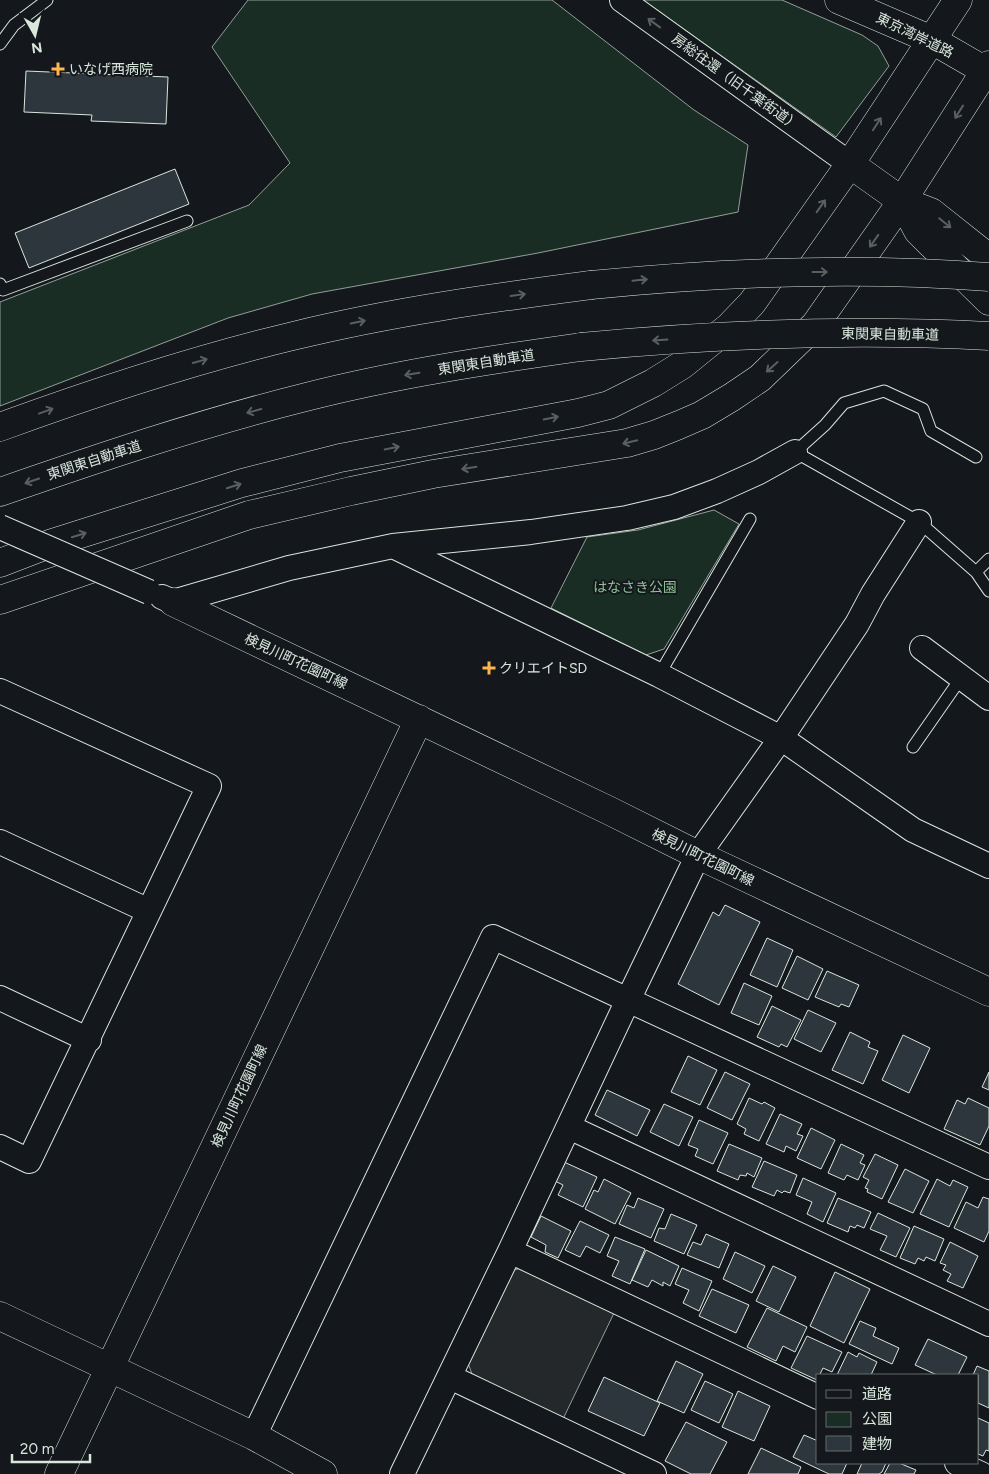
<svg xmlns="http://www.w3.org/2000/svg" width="989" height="1474" font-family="Figtree,'Noto Sans JP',sans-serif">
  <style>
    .green { fill: #1a2d24; stroke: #939e99 }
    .parking { fill: #24282b; stroke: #939e99 }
    .building { fill: #2c363c; stroke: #d8e6dc }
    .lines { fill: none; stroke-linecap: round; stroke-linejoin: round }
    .service-casing { stroke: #d8e6dc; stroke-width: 13 }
    .minor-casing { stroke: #d8e6dc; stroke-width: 26 }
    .tertiary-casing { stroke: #d8e6dc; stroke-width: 29 }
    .trunk-casing { stroke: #d8e6dc; stroke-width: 29 }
    .motorway-casing { stroke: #d8e6dc; stroke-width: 29 }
    .service { stroke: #14181c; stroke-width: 11 }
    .minor { stroke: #14181c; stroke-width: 24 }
    .tertiary { stroke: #14181c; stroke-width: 28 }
    .trunk { stroke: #14181c; stroke-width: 28 }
    .motorway { stroke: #14181c; stroke-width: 28 }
    .minor-bridge-casing { stroke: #d8e6dc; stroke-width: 26; stroke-linecap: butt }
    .motorway-bridge-casing { stroke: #d8e6dc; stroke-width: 29; stroke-linecap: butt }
    .minor-bridge { stroke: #14181c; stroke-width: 24 }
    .motorway-bridge { stroke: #14181c; stroke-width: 28 }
    .oneway { stroke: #59605f }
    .poi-dot { fill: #ffb74d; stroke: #14181c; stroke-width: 2 }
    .labels { text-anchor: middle; stroke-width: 4; stroke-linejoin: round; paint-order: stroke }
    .street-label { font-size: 14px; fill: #d8e6dc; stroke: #14181c }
    .poi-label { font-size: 14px; fill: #d8e6dc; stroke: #14181c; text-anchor: start }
    .park-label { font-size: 14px; fill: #8ac095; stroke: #14181c }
  </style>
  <rect width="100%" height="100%" fill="#14181c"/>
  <path class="green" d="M248,0H552L694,110L748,145L738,212L538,253L312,294L228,318L0,406V302L249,205L290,163L212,47Z
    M643,0H782L862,35L878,46L889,66L836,137Z
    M714,510L739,524L664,649L646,655L551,608L587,537L638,530Z"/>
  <path class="parking" d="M521,1268L614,1313L563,1419L472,1374L468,1363L511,1271Z"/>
  <path class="building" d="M26,71L168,77L166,124L91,121L92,115L24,112Z
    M175,169L189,204L29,268L15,233Z
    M725,905L760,922L719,1005L678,984L713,912L719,916Z
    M767,938L793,950L777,987L750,975Z
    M797,956L823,969L808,1000L782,988Z
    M827,971L859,985L849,1007L841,1004L839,1007L815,997Z
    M744,983L772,996L759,1025L731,1013Z
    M772,1006L801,1020L787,1047L781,1044L779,1047L757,1037Z
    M808,1010L836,1023L821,1052L794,1039Z
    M850,1032L870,1042L868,1047L878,1051L863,1084L832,1070Z
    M903,1035L930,1048L909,1093L882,1080Z
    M688,1056L717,1070L700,1105L671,1092Z
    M725,1072L750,1084L732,1120L707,1108Z
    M989,1072V1090L982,1087Z
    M607,1090L650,1110L637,1136L595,1115Z
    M749,1098L762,1104L764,1102L775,1108L759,1141L744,1134L746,1129L737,1124Z
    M968,1098L989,1108V1126L980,1145L944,1129L957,1100L965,1104Z
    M664,1104L693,1117L679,1146L650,1132Z
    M780,1114L802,1124L797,1134L803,1136L796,1151L786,1146L784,1152L766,1144Z
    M699,1120L728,1133L713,1164L695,1156L698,1149L688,1145Z
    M811,1128L835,1140L821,1169L797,1158Z
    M729,1144L762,1158L754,1177L747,1173L746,1176L740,1175L738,1180L717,1171Z
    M841,1144L864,1155L860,1163L865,1165L858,1180L847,1175L844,1180L828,1173Z
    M875,1154L898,1165L882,1199L867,1192L868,1189L865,1188L869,1180L863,1177Z
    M764,1161L797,1175L790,1193L784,1191L782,1193L777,1190L774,1196L752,1187Z
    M564,1162L597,1177L583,1207L558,1195L563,1185L555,1181Z
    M905,1169L929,1181L913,1213L888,1202Z
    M803,1178L836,1193L823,1222L807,1214L812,1202L796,1195Z
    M604,1179L631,1193L615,1224L585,1209L594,1190L598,1192Z
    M937,1179L950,1186L953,1180L968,1187L949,1227L920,1214Z
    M983,1197L989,1199V1231L984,1242L954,1228L966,1202L978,1208Z
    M638,1198L664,1209L651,1238L619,1224L627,1205L634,1208Z
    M838,1198L871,1212L864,1228L857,1225L855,1228L850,1226L848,1232L827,1223Z
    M878,1213L910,1228L896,1257L880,1250L887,1236L870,1229Z
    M671,1214L697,1225L684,1254L654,1241L659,1228L665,1229Z
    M541,1216L571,1231L558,1258L545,1252L546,1245L531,1237Z
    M580,1221L609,1235L600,1253L586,1246L580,1257L565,1250Z
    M914,1226L944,1239L935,1261L926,1257L924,1261L918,1258L915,1264L900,1258Z
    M706,1234L729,1244L719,1268L687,1255L693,1242L701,1245Z
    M615,1237L645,1249L630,1284L612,1276L619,1261L607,1256Z
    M950,1242L978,1256L963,1288L947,1281L951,1274L943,1270L946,1265L940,1263Z
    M646,1250L679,1266L670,1286L663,1282V1286L652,1280L648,1287L632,1280Z
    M735,1252L765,1266L752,1293L723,1279Z
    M773,1266L796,1277L779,1312L756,1301Z
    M682,1268L712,1281L699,1311L683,1303L689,1290L675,1284Z
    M835,1272L870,1289L844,1343L810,1326Z
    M712,1289L749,1305L736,1333L699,1316Z
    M767,1308L807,1327L795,1352L783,1346L776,1361L747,1347Z
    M860,1321L876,1328L873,1336L899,1348L892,1364L849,1344Z
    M807,1336L842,1352L832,1372L823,1368L817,1380L791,1368Z
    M928,1339L967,1357L958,1375H937L915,1365Z
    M848,1352L857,1357L859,1353L877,1362L871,1375H837Z
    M676,1361L703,1374L684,1413L657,1401Z
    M977,1366L989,1371V1408L978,1403V1375H973Z
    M604,1377L660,1403L644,1436L588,1411Z
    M705,1381L733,1394L719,1423L691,1410Z
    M738,1391L770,1406L754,1441L722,1427Z
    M978,1418L989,1423V1451L986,1450L983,1456L978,1454Z
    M686,1422L727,1442L710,1474H691L665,1461Z
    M804,1435L818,1441V1463H847L842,1474H829L793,1457Z
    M761,1448L801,1467L798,1474H748Z
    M862,1463H886L882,1472L879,1474H857Z
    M890,1463H899L916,1470L914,1474H884Z"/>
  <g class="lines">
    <g class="service-casing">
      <path id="service" d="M0,44L14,25L47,0
        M0,284L3,290L187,221
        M976,457L931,431L923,409L884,391L844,403L825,425L795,452L919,522L976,572L989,591
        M976,572L989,559
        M659,675L750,519
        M913,747L961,678"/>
    </g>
    <g class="minor-casing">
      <path id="minor" d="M622,0L850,164
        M919,522L873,594L857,624L781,738L698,855L628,1000L989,1167
        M393,546L659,675L781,738L913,830L989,866
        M162,597L173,602L289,568L393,546L531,532L627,518L674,507L717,491L759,472L795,452
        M922,648L989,698
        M0,691L209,786L29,1161L0,1147
        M0,842L149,911
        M0,998L89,1040
        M569,1127L989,1324
        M510,1251L818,1397
        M450,1377L654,1474
        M254,1436L493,937L628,1000L510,1251L402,1474
        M957,1463L981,1474"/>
    </g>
    <g class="tertiary-casing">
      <path id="tertiary" d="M850,164L902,201L931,212L989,258
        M902,201L918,231L989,301
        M0,563L52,543L242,483L340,458L578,413L609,405L653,383L682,365L729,327L752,303L850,164L958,0
        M0,600L249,515L351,491L433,474L627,443L654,435L679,425L702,415L732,397L760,378L815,325L902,201L989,65
        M173,602L610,811L698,855L989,992
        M0,1316L254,1436L323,1474
        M59,1474L419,719"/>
    </g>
    <g class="trunk-casing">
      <path id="trunk" d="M839,0L932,40L989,73"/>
    </g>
    <g class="motorway-casing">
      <path id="motorway" d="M0,427C96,392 193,360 293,336C391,312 491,298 591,285
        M0,492C101,457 202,423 306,397C396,374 489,360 581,347"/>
    </g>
    <use href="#service" class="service"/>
    <use href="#minor" class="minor"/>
    <use href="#tertiary" class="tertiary"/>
    <use href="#trunk" class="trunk"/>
    <use href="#motorway" class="motorway"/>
    <g class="minor-bridge-casing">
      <path id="minor-bridge" d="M0,527L149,592"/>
    </g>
    <g class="motorway-bridge-casing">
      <path id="motorway-bridge" d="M591,285C724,272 856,267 989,277
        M581,347C717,334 853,329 989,336"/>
    </g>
    <use href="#minor-bridge" class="minor-bridge"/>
    <use href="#motorway-bridge" class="motorway-bridge"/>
  </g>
  <defs><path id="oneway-shaft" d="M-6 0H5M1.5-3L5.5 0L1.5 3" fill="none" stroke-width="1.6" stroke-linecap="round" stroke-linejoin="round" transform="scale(1.25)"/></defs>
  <g class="oneway">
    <use href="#oneway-shaft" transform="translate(654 23) rotate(-144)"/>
    <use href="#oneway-shaft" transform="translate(959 112) rotate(122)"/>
    <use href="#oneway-shaft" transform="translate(877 124) rotate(-57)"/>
    <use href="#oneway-shaft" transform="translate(821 206) rotate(-55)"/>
    <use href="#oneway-shaft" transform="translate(945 223) rotate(39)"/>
    <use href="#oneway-shaft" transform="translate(874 241) rotate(125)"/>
    <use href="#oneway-shaft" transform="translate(820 272)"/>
    <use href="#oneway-shaft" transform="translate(640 280) rotate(-6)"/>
    <use href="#oneway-shaft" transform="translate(518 295) rotate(-8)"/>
    <use href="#oneway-shaft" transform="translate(358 322) rotate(-12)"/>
    <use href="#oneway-shaft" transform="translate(660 340) rotate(176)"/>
    <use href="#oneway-shaft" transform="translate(200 361) rotate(-15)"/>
    <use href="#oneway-shaft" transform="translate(772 367) rotate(138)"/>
    <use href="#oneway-shaft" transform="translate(412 374) rotate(170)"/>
    <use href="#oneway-shaft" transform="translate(46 411) rotate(-20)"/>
    <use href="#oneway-shaft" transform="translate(254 411) rotate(165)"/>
    <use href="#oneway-shaft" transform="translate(551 418) rotate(-11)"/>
    <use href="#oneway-shaft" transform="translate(630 442) rotate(167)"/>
    <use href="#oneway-shaft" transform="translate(392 448) rotate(-11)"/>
    <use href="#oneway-shaft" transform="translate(469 468) rotate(171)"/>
    <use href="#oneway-shaft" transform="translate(32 481) rotate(161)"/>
    <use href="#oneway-shaft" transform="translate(234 486) rotate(-18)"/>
    <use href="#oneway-shaft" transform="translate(79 535) rotate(-17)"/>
  </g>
  <g class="poi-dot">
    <path d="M55.5 61.5h5v5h5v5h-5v5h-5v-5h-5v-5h5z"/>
    <path d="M486.5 660.5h5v5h5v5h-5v5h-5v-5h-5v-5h5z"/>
  </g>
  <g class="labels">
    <g class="street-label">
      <text transform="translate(915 35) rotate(26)" y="5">東京湾岸道路</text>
      <text transform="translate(736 82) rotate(36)" y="5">房総往還（旧千葉街道）</text>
      <text transform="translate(890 334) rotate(1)" y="5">東関東自動車道</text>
      <text transform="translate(486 362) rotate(-9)" y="5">東関東自動車道</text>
      <text transform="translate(94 460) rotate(-18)" y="5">東関東自動車道</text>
      <text transform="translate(296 661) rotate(25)" y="5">検見川町花園町線</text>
      <text transform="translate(703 857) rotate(26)" y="5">検見川町花園町線</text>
      <text transform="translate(239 1096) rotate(-65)" y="5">検見川町花園町線</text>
    </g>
    <g class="poi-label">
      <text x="69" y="74">いなげ西病院</text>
      <text x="499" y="673">クリエイトSD</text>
    </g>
    <g class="park-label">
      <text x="635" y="592">はなさき公園</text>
    </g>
  </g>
  <rect x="816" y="1374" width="162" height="90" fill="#14181c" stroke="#626a69"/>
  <rect x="826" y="1390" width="25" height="8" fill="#14181c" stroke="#626a69"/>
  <text x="862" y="1399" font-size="15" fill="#d8e6dc">道路</text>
  <rect x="826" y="1412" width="25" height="15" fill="#1a2d24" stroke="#626a69"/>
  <text x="862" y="1424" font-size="15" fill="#d8e6dc">公園</text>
  <rect x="826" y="1436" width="25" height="15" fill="#2c363c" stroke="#626a69"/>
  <text x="862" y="1449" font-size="15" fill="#d8e6dc">建物</text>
  <g transform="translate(35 35) rotate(172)" stroke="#14181c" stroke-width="4" paint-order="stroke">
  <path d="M0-4L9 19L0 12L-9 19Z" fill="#d8e6dc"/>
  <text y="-8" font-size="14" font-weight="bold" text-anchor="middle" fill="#d8e6dc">N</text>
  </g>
  <path d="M12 1454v8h78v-8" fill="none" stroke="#d8e6dc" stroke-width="2.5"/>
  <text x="20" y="1454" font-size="15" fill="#d8e6dc" stroke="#14181c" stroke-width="4" paint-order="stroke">20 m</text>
</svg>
